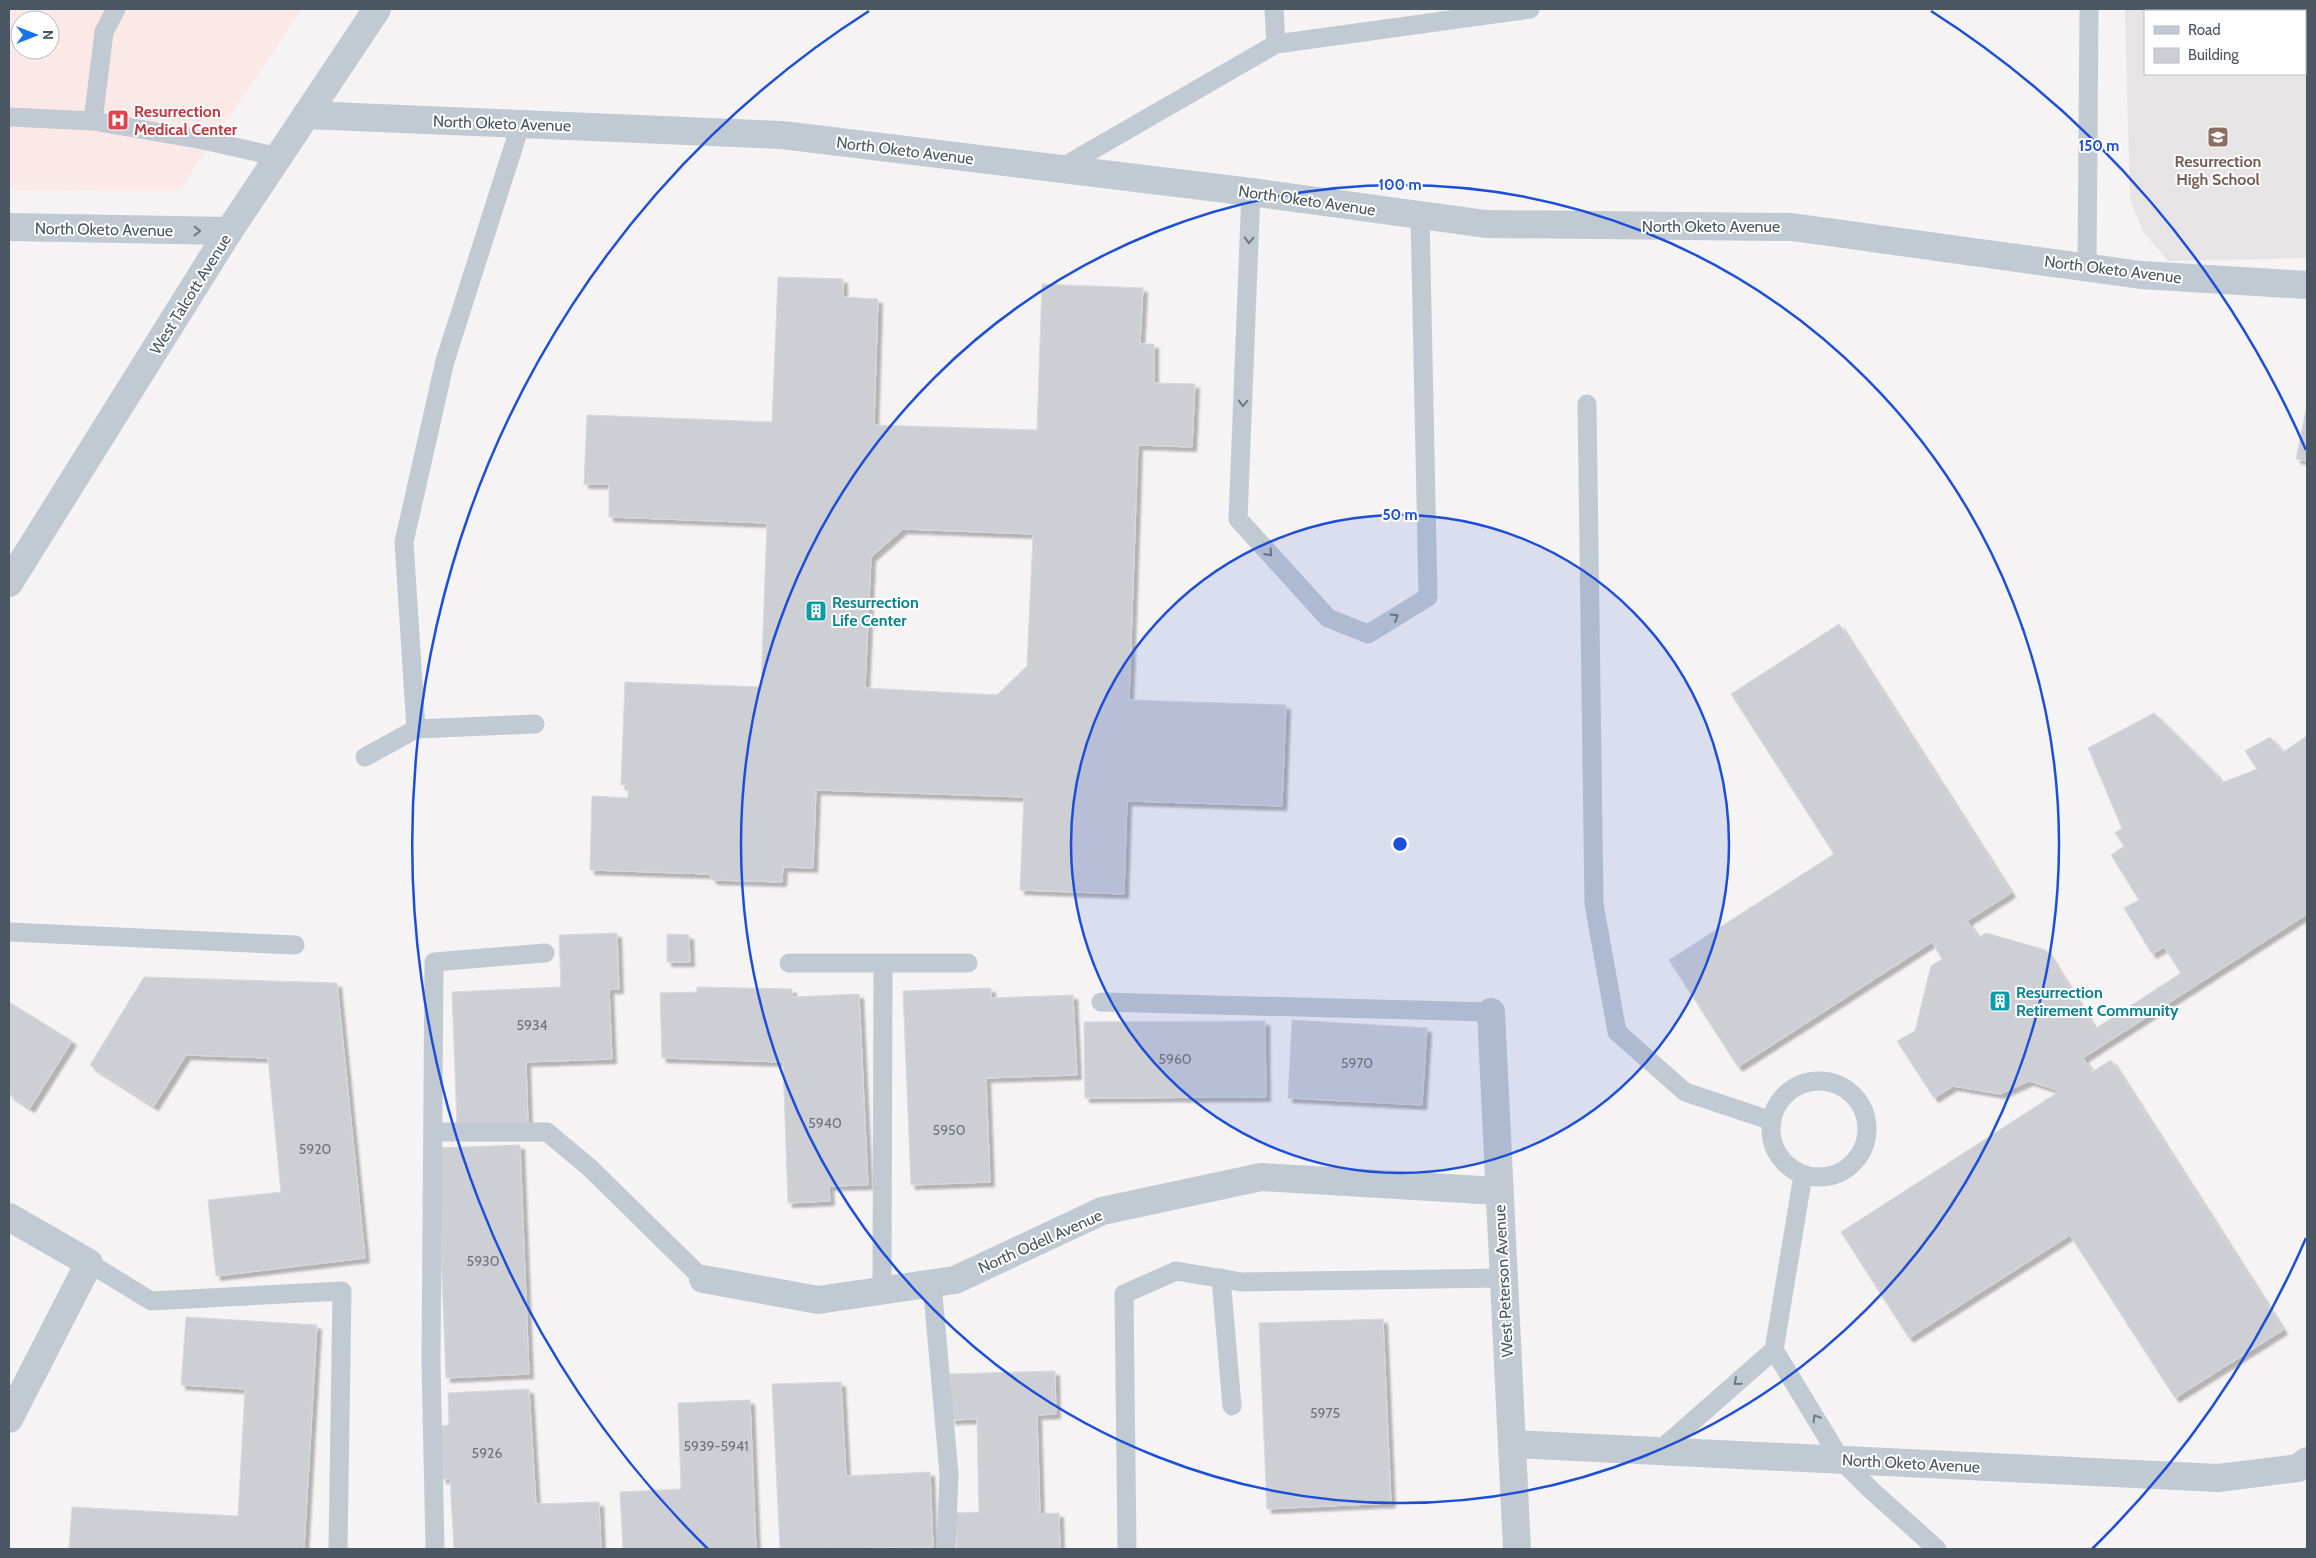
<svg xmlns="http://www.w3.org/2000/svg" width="2316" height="1558" font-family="Cabin,sans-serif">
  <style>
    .education { fill: #e6e4e5; fill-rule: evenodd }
    .medical { fill: #fce8e6; fill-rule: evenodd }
    .building { fill: #cdcfd5; stroke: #d7d9de; fill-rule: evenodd; filter: url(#shadow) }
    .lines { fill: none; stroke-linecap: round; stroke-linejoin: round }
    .service { stroke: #c1cad2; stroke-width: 19 }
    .minor { stroke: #c1cad2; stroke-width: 28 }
    .tertiary { stroke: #c1cad2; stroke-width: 28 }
    .oneway { stroke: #6e7983 }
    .ring { fill: none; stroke: #1d4ed8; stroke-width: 2.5 }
    .labels { text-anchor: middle; stroke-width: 4; stroke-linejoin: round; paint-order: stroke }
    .number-label { font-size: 14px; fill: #6b747e }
    .health-label { font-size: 16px; font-weight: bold; fill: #be3a42; stroke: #fff; text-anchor: start }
    .street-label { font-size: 16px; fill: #4a5661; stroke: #fff }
    .education-label { font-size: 16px; font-weight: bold; fill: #785e54; stroke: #fff }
    .culture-label { font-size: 16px; font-weight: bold; fill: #0d838f; stroke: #fff; text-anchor: start }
    .centre { fill: #1d4ed8; stroke: #fff; stroke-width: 2.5 }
    .ring-label { font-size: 15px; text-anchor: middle; font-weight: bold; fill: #1d4ed8; stroke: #fff; stroke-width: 4; stroke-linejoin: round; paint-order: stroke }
  </style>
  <defs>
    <filter id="shadow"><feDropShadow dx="4.5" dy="4.5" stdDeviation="1" flood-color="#0004"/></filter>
  </defs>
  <rect width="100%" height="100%" fill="#f5f3f3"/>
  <path class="education" d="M2125,9H2307V258L2168,261L2144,233L2130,200ZM2145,11H2305V74H2145Z"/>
  <path class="medical" d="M9,9H302L179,191L9,190ZM20,20H50V50H20Z"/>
  <path class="building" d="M778,277L843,279V297L878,299L874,425L1037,430L1042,284L1143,288L1140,344H1154V383L1195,384L1192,447L1138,445L1129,700L1286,705L1282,806L1127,801L1124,894L1020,890L1024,797L816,790L813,868L783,867L782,882L713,880L709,874L590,870L592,796L628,798V785H621L625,682L761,687L767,523L609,517V484H584L587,415L772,422ZM903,529L1033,534L1027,666L997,695L865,688L871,557Z
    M2307,405V461L2296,459Z
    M1839,624L2011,893L1967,921L1978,938L1986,933L2046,950L2095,1029L2181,973L2164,947L2152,954L2124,908L2139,900L2111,855L2124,846L2115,833L2122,828L2088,748L2154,713L2214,772L2221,783L2257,769L2245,751L2270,737L2283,752L2307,736V914L2083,1058L2092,1072L2111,1060L2283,1330L2175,1398L2070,1235L1909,1338L1841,1232L2060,1091L2029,1081L2000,1094L1953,1086L1934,1098L1897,1041L1915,1031L1931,966L1942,959L1932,942L1738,1067L1669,960L1834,854L1731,694Z
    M617,933L619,989H609L612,1059L526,1062L528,1123L457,1125L452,992L561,987L559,935Z
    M667,934L689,935L690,962H667Z
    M144,977L337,983L365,1258L216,1276L208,1200L281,1192L268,1058L186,1055L154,1106L90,1065Z
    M697,987L792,989V997L859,994L868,1185L829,1186L830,1201L788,1203L783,1062L662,1058L660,993L697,992Z
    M991,988V998L1073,995L1077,1075L986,1078L990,1182L911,1185L903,991Z
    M9,1002L72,1041L30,1108L9,1094Z
    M1292,1020L1427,1028L1422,1105L1288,1098Z
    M1265,1021L1266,1097L1085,1098L1084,1022Z
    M520,1145L529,1374L446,1378L437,1148Z
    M186,1317L317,1325L304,1549H69L72,1507L238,1516L245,1389L181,1385Z
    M1383,1319L1391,1503L1267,1509L1259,1323Z
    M1055,1371L1056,1414L1037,1415L1040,1514L1059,1513L1060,1549H957L955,1513L979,1512L977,1419L951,1420L950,1374Z
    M841,1382L846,1476L930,1472L933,1547L780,1549L772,1384Z
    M529,1389L536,1504L599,1502L601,1549H454L450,1479H442L440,1426L449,1425L448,1393Z
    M750,1400L756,1549H623L620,1492L681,1489L678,1403Z"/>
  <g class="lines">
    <path class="service" d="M1274,9L1276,44
      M9,117L93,121L203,140L279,157
      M93,121L104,32L116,9
      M521,123L445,361L404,542L416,729L535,724
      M1061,168L1276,44L1530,9
      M1251,192L1238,519L1328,618L1368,634L1428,597L1420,215
      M2087,267L2089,9
      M1587,404L1594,904L1617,1032L1685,1092L1772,1121
      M365,757L416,729
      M9,932L295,945
      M789,963H883
      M1101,1002L1491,1012
      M1771 1129a48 48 0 1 1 96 0a48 48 0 1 1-96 0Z
      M433,1132H547L590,1168L703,1279
      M89,1263L151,1301L342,1291L338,1549
      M1221,1278L1232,1406
      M932,1283L949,1474L946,1549
      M882,1290L883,963H968
      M1774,1350L1841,1460L1871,1490L1937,1549
      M1659,1451L1774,1350L1803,1175
      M435,1549L431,1361L434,962L545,953
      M1127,1549L1124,1294L1176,1271L1242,1282L1503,1278"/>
    <path class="minor" d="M306,115L782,135L1251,192L1486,224L1792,227L2141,275L2307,285
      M9,227L229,231
      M1491,1012L1517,1549
      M9,1217L89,1263L9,1419
      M703,1279L818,1300L955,1280L1102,1211L1261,1177L1498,1191
      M1512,1444L2218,1478L2298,1468L2307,1461"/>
    <path class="tertiary" d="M9,583L229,231L377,9"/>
  </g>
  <defs><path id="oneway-chevron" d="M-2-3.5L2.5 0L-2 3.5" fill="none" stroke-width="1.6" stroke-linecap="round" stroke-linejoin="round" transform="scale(1.25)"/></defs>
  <g class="oneway">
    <use href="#oneway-chevron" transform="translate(197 231) rotate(1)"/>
    <use href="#oneway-chevron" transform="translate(1249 240) rotate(92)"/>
    <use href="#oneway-chevron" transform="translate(1243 403) rotate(92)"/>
    <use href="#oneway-chevron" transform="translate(1269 553) rotate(48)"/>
    <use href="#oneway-chevron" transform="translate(1395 617) rotate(-32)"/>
    <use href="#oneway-chevron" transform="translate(1737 1382) rotate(139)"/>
    <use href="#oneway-chevron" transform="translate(1816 1418) rotate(-122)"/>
  </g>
  <circle cx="1400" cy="844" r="329" fill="#1d4ed8" fill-opacity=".12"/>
  <g class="ring">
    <circle cx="1400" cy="844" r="329"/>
    <circle cx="1400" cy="844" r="659"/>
    <path d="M2306 1238A988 988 0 0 1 2092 1549M708 1549A988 988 0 0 1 869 11M1931 11A988 988 0 0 1 2306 450"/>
  </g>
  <defs>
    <g id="hospital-square" transform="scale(1.125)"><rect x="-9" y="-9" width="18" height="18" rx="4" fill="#e0444e" stroke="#fff"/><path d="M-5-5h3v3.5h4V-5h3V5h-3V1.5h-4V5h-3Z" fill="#fff"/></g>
    <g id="school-square" transform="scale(1.125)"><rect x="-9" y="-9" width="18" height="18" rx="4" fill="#8d6e63" stroke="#fff"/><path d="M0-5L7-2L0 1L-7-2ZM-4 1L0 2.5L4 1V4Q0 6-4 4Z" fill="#fff"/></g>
    <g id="building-square" transform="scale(1.125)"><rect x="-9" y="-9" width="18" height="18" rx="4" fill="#0f9aa8" stroke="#fff"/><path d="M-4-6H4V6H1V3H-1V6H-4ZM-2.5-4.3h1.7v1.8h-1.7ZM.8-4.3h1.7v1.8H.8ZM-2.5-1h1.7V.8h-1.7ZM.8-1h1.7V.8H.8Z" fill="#fff"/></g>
  </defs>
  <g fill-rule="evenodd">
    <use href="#hospital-square" x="118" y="120"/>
    <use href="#school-square" x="2218" y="137"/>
    <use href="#building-square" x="816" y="611"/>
    <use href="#building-square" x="2000" y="1001"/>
  </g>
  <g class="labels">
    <g class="number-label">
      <text x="532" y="1030">5934</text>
      <text x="1175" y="1064">5960</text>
      <text x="1357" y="1068">5970</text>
      <text x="825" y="1128">5940</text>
      <text x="949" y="1135">5950</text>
      <text x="315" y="1154">5920</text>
      <text x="483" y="1266">5930</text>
      <text x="1325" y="1418">5975</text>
      <text x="716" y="1451">5939-5941</text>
      <text x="487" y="1458">5926</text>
    </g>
    <g class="health-label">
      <text x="134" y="117">Resurrection<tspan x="134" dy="18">Medical Center</tspan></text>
    </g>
    <g class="street-label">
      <text transform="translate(502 123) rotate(2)" y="6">North Oketo Avenue</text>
      <text transform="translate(905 150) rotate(7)" y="6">North Oketo Avenue</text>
      <text transform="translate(1307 200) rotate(8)" y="6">North Oketo Avenue</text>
      <text x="1711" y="232">North Oketo Avenue</text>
      <text transform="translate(104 229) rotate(1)" y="6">North Oketo Avenue</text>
      <text transform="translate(2113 269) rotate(7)" y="6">North Oketo Avenue</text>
      <text transform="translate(190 294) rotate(-58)" y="6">West Talcott Avenue</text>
      <text transform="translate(1040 1241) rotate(-24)" y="6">North Odell Avenue</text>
      <text transform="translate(1503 1281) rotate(-93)" y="6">West Peterson Avenue</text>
      <text transform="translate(1911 1463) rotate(3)" y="6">North Oketo Avenue</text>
    </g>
    <g class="education-label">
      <text x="2218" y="167">Resurrection<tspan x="2218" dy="18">High School</tspan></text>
    </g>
    <g class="culture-label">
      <text x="832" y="608">Resurrection<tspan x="832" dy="18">Life Center</tspan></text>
      <text x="2016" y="998">Resurrection<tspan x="2016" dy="18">Retirement Community</tspan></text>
    </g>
  </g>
  <circle cx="1400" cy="844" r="8" class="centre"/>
  <g class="ring-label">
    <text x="2099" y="151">150 m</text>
    <text x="1400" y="190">100 m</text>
    <text x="1400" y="520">50 m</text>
  </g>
  <rect width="2316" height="1558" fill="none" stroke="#4a5661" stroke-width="20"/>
  <rect x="2144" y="10" width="162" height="65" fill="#ffffff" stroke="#b7bbc0"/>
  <rect x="2154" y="26" width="25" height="8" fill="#c1cad2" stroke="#b7bbc0"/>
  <text x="2188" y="35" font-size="15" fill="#4a5661">Road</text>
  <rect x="2154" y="48" width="25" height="15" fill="#cdcfd5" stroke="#b7bbc0"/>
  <text x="2188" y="60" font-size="15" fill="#4a5661">Building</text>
  <g transform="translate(35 35) rotate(90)"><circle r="24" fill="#ffffff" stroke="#b7bbc0"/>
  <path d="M0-4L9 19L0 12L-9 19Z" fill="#1a73e8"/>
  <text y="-8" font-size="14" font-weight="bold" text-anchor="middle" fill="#4a5661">N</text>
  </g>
</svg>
